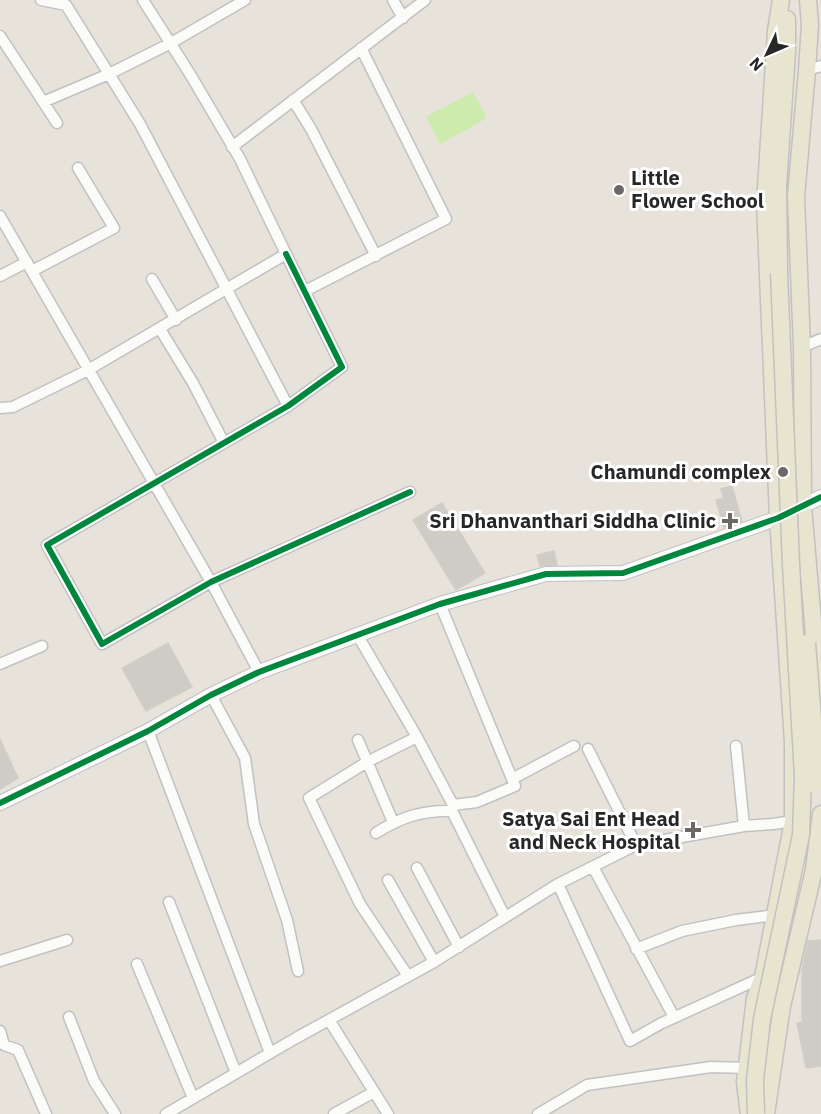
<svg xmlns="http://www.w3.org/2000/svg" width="821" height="1114" font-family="'IBM Plex Sans',sans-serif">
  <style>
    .pitch { fill: #cdebac }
    .building { fill: #cfccc6; stroke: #d1cec7; stroke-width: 1.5 }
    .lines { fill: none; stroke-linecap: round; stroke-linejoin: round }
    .minor-casing { stroke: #c2c1c2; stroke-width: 13 }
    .tertiary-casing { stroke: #c2c1c2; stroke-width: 16 }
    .primary-casing { stroke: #c3c1bf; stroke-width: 19 }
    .minor { stroke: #fbfbfa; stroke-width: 10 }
    .tertiary { stroke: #fbfbfa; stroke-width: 14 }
    .primary { stroke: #e7e4d0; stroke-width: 16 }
    .primary-bridge-casing { stroke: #c3c1bf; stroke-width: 19; stroke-linecap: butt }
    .primary-bridge { stroke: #e7e4d0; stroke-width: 16 }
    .cycleway-casing { stroke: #fff; stroke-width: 10 }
    .cycleway { stroke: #00873e; stroke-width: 6 }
    .poi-dot { fill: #6a6966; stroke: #fff; stroke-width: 2 }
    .labels { text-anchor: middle; stroke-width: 6; stroke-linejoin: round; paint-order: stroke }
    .poi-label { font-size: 20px; font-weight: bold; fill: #272727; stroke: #fff; text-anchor: end }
  </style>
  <rect width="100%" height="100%" fill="#e7e3db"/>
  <path class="pitch" d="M473,92L487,118L440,144L426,117Z"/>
  <path class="building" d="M732,486L742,521L724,528L716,500L724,498L721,489Z
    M442,503L485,573L456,590L413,520Z
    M554,551L557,565L540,566L537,555Z
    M168,643L192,687L146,711L122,668Z
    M0,739L18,778L0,789Z
    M821,940V1066L806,1068L797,1023L802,1022V969L808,941Z"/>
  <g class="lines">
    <g class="minor-casing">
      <path id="minor" d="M41,0L66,5L109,74L171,43L245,0
        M393,0L403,18
        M0,36L57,123
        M807,70L821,66
        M293,100L311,129L376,256
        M43,102L109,74L140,124L288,406
        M232,147L425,0
        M0,216L211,582L259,672
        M286,254L342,367L288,406L47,545L102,644L211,582L410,492
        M32,271L114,228L78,168
        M0,276L27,262
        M152,279L176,320
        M305,291L446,219L361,48
        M160,329L193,383L224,443
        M802,347L821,339
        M0,408L13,407L88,370L286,254L240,159L190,74L143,0
        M440,604L515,786L477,802L453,805
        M358,636L417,737L453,805L452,811L505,917
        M0,664L42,646
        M211,695L245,758L254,824L287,920L298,971
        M148,731L270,1053
        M358,740L393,822
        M736,746L744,826
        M588,749L636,845
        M512,779L574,746
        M376,833C401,817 423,810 452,811
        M593,867L674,1017
        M417,868L459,947
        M388,880L434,962
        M558,884L630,1041L660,1024L763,977
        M169,902L236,1073
        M636,949L682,931L736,920L776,915
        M0,961L67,940
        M137,964L193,1098
        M408,976L360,904L309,798L367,762L417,737
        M69,1017L94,1081L115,1114
        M329,1020L388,1114
        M0,1031L4,1045L18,1050L46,1114
        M166,1114L296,1038L434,962L558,884L636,845L744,826L773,824L793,821
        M334,1114L374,1092
        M538,1114L587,1085L711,1067L747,1068"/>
    </g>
    <g class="tertiary-casing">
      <path id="tertiary" d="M0,803L148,731L211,695L259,672L440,604L546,574L623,573L778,518L821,497"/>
    </g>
    <g class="primary-casing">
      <path id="primary" d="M808,0L810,25L807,70L796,197L802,347L803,507L821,715
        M779,273L778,186L787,51V19
        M749,1114L745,1082L755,998L763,977L793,821V742L778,518L765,203L776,31L781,0
        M766,1114L782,1006L814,870L821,814"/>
    </g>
    <use href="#minor" class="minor"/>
    <use href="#tertiary" class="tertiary"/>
    <use href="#primary" class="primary"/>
    <g class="primary-bridge-casing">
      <path id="primary-bridge" d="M807,643L813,720L814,785
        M756,1114L755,1080L762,1019L801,835L803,776L791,564L779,273"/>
    </g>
    <use href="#primary-bridge" class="primary-bridge"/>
    <g class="cycleway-casing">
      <path id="cycleway" d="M286,254L342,367L288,406L47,545L102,644L211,582L410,492
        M0,803L148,731L211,695L259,672L440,604L546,574L623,573L778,518L821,497"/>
    </g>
    <use href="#cycleway" class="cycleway"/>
  </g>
  <g class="poi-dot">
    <circle cx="619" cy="190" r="6"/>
    <circle cx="783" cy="472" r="6"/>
    <path d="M727 512h6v6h6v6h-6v6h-6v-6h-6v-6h6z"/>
    <path d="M690 821h6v6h6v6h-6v6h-6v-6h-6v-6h6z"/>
  </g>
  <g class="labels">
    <g class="poi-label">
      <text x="631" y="185" text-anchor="start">Little<tspan x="631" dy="23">Flower School</tspan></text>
      <text x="771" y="479">Chamundi complex</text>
      <text x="716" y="528">Sri Dhanvanthari Siddha Clinic</text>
      <text x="680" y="826">Satya Sai Ent Head<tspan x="680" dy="23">and Neck Hospital</tspan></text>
    </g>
  </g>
  <g transform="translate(767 54) rotate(226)" stroke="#ffffff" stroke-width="4.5" paint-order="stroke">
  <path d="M0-4.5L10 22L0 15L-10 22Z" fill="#272727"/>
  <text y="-9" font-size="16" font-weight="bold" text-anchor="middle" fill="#272727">N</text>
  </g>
</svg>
